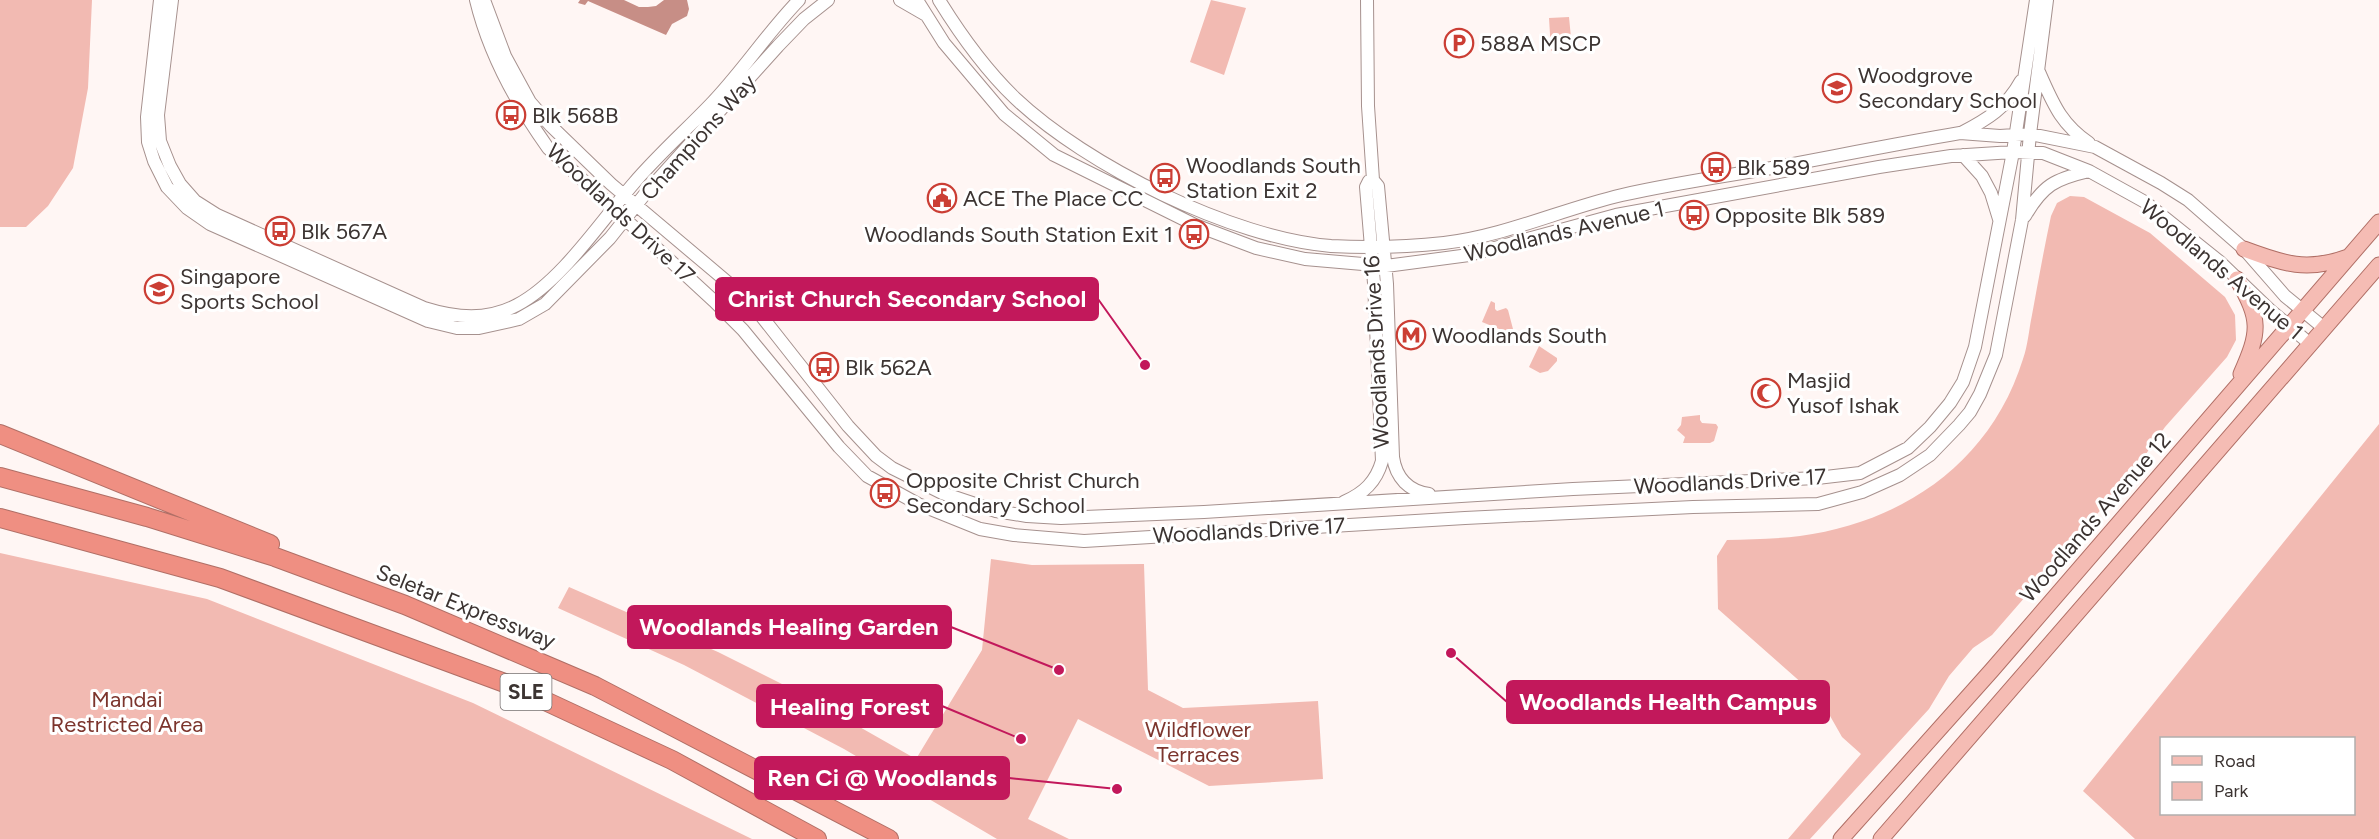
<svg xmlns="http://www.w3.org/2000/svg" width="2379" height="839" font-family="Figtree,sans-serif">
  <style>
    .green { fill: #f2bab2; fill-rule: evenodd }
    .water { fill: #c78e86 }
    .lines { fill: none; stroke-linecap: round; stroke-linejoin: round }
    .minor-casing { stroke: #a6918e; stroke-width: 14 }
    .major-casing { stroke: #b06f66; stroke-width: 17 }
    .highway-casing { stroke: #b06f66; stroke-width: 20 }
    .minor { stroke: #fff; stroke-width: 12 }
    .major { stroke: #f5bcb4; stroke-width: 15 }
    .highway { stroke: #ef8f82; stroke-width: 18 }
    .labels { text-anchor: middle; stroke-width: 6; stroke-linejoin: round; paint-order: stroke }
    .shield { fill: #fff; stroke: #767170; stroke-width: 1.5 }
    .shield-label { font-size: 21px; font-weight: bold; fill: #3c3432 }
    .poi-label { font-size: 22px; fill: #3c3432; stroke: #fff; text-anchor: start }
    .street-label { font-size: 22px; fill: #3c3432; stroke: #fff }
    .park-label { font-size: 22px; fill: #7c352d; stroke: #fff }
    .leader { fill: none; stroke: #c2185b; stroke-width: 2 }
    .callout-dot { fill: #c2185b; stroke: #fff; stroke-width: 2 }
    .callout { fill: #c2185b; stroke: #c2185b; stroke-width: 2 }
    .callout-label { font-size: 24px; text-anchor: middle; font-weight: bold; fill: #fff }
  </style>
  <rect width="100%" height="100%" fill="#fff6f4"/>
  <path class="green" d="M0,0H92L88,88L73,168L48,206L26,227H0Z
    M1211,0L1246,8L1224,75L1190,62Z
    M1569,17L1572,48L1551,51L1549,18Z
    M2070,196L2084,197L2150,233L2225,297L2235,315L2236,340L2227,357L2165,427L2131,475L1992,635L1973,648L1949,676L1929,709L1810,839H1788L1861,754L1842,737L1821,700L1718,609L1717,556L1727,540C1751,539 1776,539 1800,536C1904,522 1991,462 2023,359C2028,345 2029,329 2032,315C2038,282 2044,249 2051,216L2057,203Z
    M1491,301L1495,303V309L1497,311L1506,308L1508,310L1513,329L1509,333L1482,322Z
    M1539,346L1557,358V361L1548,371L1540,373L1529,367Z
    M1700,415V420L1702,423L1716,424L1718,427L1714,441L1710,443H1683L1685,437L1677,430L1681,425L1682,417Z
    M2379,424V839H2135L2083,791ZM2354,738V814H2162V738Z
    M0,553L207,599L473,703L752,839H0Z
    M991,559L1032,565L1144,564L1148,690L1183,708L1318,701L1323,779L1209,786L1078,719L1028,819L1069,839H997L844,749L684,665L558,608L569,587L718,652L798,692L916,759L982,650Z"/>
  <path class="water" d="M580,0H624L639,7H648L656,6L664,0H687L689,9L687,16L672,24L666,35L588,1L585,5L578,3Z"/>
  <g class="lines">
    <g class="minor-casing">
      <path id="minor" d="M160,0L147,117L148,142L154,161L167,187L187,208L210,224L428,321L457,328H479L519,319L545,304L610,238L645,194L778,46L804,19L828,0
        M172,0L158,115L160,141L170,166L180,184L195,201L217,215L424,308C456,318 487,321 517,305C561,282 601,221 634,183C658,155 685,131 710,105C742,72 767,33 799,0
        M476,0C489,54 516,103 548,148L714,301L743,330L839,447L867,476L918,504L980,529L1014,535L1084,541L1465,518L1693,507L1818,504L1862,492L1900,475L1930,455L1959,425L1970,412L1980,394L1996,355L2022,220L2030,134L2047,0
        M484,0L505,56L530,102L551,126L611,184L732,286L759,313L848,426L876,456L892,468L942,493L996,511L1027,516L1061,518L1204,512L1573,489L1817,478L1860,473L1908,448L1930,427L1950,403L1963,382L1975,347L2013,152L2036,0
        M900,0L926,15
        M917,0L944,43L1004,114L1054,155L1195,225L1256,248L1305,259L1386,266L1469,255L1616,215L1879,167L1951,156L2013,152L2043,153L2089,171L2145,202L2220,262L2270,310L2309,343
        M939,0C960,34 986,70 1015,98C1087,166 1232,238 1331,246C1368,248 1407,247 1444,243C1505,236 1562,209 1622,195C1670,184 1718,177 1766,169C1831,157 1895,144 1960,133L2000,136L2030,134L2095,147L2161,183L2188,200L2244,249L2285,296L2324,328
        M1367,0L1368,106L1373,180L1378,186L1387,284L1393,457C1396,478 1409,491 1429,494
        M2039,72C2053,103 2060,123 2089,143
        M1961,133C1988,119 2006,108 2021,81
        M1963,155L1982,176L1991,193L1999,219
        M2025,216C2043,185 2055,179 2089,171
        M1344,502C1364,493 1376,482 1382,461L1374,283L1366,187L1369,181L1373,180"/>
    </g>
    <g class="major-casing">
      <path id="major" d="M2244,249C2284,264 2307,272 2348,257
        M2237,279C2261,320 2260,331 2241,374
        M1841,839L1992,670L2379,222
        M1881,839L2379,265"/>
    </g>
    <g class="highway-casing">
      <path id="highway" d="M0,434L270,544
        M0,477L147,517L275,557L405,605L595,686L889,839
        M0,518L220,578L513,686L672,760L817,839"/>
    </g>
    <use href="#minor" class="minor"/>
    <use href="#major" class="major"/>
    <use href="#highway" class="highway"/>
  </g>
  <defs>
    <g id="parking-ring" transform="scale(1.5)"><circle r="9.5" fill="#fff" stroke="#cb3e34" stroke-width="1.5"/><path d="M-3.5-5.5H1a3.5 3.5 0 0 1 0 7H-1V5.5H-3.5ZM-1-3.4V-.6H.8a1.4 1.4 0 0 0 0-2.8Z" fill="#cb3e34"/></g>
    <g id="school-ring" transform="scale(1.5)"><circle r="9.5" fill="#fff" stroke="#cb3e34" stroke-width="1.5"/><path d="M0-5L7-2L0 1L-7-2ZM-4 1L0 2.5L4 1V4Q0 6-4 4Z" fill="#cb3e34"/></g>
    <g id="bus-ring" transform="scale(1.5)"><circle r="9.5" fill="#fff" stroke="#cb3e34" stroke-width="1.5"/><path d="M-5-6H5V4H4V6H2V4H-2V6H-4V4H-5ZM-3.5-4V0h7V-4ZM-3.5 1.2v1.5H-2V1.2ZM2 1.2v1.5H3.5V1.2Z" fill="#cb3e34"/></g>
    <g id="civic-ring" transform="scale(1.5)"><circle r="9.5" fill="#fff" stroke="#cb3e34" stroke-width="1.5"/><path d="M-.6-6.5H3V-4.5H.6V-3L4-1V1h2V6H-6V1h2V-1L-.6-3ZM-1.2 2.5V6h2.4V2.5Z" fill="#cb3e34"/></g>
    <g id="metro-ring" transform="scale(1.5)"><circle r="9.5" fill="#fff" stroke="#cb3e34" stroke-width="1.5"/><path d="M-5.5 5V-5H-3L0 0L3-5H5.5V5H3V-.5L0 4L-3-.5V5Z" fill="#cb3e34"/></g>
    <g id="mosque-ring" transform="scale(1.5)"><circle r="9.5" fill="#fff" stroke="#cb3e34" stroke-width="1.5"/><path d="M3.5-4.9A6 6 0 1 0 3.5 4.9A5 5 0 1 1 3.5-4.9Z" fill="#cb3e34"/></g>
  </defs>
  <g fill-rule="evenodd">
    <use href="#parking-ring" x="1459" y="43"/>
    <use href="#school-ring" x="1837" y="88"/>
    <use href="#bus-ring" x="511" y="115"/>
    <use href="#bus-ring" x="1716" y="167"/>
    <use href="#bus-ring" x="1165" y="178"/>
    <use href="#civic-ring" x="942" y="198"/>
    <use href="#bus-ring" x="1694" y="215"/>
    <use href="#bus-ring" x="280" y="231"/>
    <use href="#bus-ring" x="1194" y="234"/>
    <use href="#school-ring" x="159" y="289"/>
    <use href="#metro-ring" x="1411" y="335"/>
    <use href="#bus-ring" x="824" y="367"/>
    <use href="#mosque-ring" x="1766" y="393"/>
    <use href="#bus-ring" x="885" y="493"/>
  </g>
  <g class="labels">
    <rect class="shield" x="500.5" y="674" width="51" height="36" rx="4.5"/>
    <g class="shield-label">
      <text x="526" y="699">SLE</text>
    </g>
    <g class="poi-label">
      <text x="1480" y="51">588A MSCP</text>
      <text x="1858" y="83">Woodgrove<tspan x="1858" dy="25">Secondary School</tspan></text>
      <text x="532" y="123">Blk 568B</text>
      <text x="1186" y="173">Woodlands South<tspan x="1186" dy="25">Station Exit 2</tspan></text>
      <text x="1737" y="175">Blk 589</text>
      <text x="963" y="206">ACE The Place CC</text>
      <text x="1715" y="223">Opposite Blk 589</text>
      <text x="301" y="239">Blk 567A</text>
      <text x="1173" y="242" text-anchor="end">Woodlands South Station Exit 1</text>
      <text x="180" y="284">Singapore<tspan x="180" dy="25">Sports School</tspan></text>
      <text x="1432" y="343">Woodlands South</text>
      <text x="845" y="375">Blk 562A</text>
      <text x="1787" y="388">Masjid<tspan x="1787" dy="25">Yusof Ishak</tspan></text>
      <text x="906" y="488">Opposite Christ Church<tspan x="906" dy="25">Secondary School</tspan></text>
    </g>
    <g class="street-label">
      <text transform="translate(698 137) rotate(-48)" y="8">Champions Way</text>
      <text transform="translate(621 213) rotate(43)" y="8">Woodlands Drive 17</text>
      <text transform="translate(1564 231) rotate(-13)" y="8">Woodlands Avenue 1</text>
      <text transform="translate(2222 269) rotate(40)" y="8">Woodlands Avenue 1</text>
      <text transform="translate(1376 352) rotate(-93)" y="8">Woodlands Drive 16</text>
      <text transform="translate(1730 481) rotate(-3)" y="8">Woodlands Drive 17</text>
      <text transform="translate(2095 517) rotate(-49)" y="8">Woodlands Avenue 12</text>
      <text transform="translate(1249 530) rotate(-3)" y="8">Woodlands Drive 17</text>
      <text transform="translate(466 606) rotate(22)" y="8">Seletar Expressway</text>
    </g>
    <g class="park-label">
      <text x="127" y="707">Mandai<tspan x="127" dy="25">Restricted Area</tspan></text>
      <text x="1198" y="737">Wildflower<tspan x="1198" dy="25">Terraces</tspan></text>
    </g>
  </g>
  <path class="leader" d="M1145 365L1098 299M1059 670L951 627M1451 653L1507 702M1021 739L942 706M1117 789L1009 778"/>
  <g class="callout-dot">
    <circle cx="1145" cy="365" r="6"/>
    <circle cx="1059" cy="670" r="6"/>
    <circle cx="1451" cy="653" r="6"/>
    <circle cx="1021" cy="739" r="6"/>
    <circle cx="1117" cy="789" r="6"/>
  </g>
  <g class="callout">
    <rect x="716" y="278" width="382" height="42" rx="6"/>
    <rect x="628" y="606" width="323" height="42" rx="6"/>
    <rect x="1507" y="681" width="322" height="42" rx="6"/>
    <rect x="757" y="685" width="185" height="42" rx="6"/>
    <rect x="755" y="757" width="254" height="42" rx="6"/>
  </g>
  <g class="callout-label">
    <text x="907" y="307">Christ Church Secondary School</text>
    <text x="789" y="635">Woodlands Healing Garden</text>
    <text x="1668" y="710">Woodlands Health Campus</text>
    <text x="850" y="715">Healing Forest</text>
    <text x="882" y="786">Ren Ci @ Woodlands</text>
  </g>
  <rect x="2160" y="737" width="195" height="78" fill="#ffffff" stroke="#b1aead" stroke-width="1.5"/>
  <rect x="2172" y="756" width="30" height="9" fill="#f5bcb4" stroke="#b1aead" stroke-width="1.5"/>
  <text x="2214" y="767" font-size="18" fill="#3c3432">Road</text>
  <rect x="2172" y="782" width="30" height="18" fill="#f2bab2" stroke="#b1aead" stroke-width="1.5"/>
  <text x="2214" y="797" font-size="18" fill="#3c3432">Park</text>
</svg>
